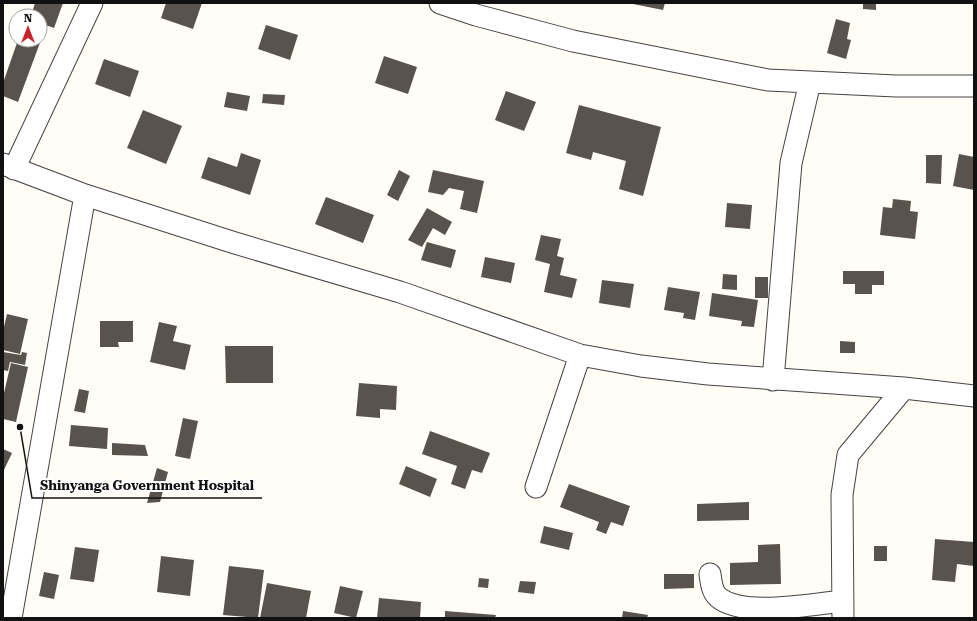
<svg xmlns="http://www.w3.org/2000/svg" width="977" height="621" font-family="'Roboto Serif',serif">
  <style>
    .building { fill: #5a524d }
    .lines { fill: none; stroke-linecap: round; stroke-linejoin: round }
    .minor-casing { stroke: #444; stroke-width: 23 }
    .minor { stroke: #fff; stroke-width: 21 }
    .leader { fill: none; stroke: #111; stroke-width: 1.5 }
    .callout-dot { fill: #111; stroke: #fff; stroke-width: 1.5 }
    .callout-label { font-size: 13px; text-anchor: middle; font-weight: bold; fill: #111; stroke: #fff; stroke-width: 4; stroke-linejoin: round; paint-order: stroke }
  </style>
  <rect width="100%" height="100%" fill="#fffdf5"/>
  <path class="building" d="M35,3H63L54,28L40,23V16H31Z
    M166,3H202L193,29L161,18Z
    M628,3H665L663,10Z
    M863,3H876V10L863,9Z
    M836,19L850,23L847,39L851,40L846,59L827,53Z
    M266,25L298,35L290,60L258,49Z
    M18,40H41L18,102L3,96V83Z
    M384,56L417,67L408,94L375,83Z
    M104,59L139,71L130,97L95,84Z
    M506,91L536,102L524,131L495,120Z
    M227,92L250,96L247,111L224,107Z
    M263,94L285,95L284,105L262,103Z
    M579,105L661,127L643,196L619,189L626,161L593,152L591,160L566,153Z
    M143,110L182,126L166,164L127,148Z
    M241,153L261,160L250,195L201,178L208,157L237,167Z
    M959,154L974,157V190L953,186Z
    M926,155H942L941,184L926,183Z
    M399,170L410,176L398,201L387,195Z
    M433,170L484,181L477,213L460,209L464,191L449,188L443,195L428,192Z
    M326,197L374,215L363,243L315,224Z
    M893,199L911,201L910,211L918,212L915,239L880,235L883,207L892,208Z
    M727,203L752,205L750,229L725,227Z
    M427,208L452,222L445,235L433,228L422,247L408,240Z
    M541,235L561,239L557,256L564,258L560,275L577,279L572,298L544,292L550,264L535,260Z
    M427,242L456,250L451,268L421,260Z
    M485,257L515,263L511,283L481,277Z
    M843,271H884V285H872V294H855V284H843Z
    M723,274L737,275V290L722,289Z
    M755,277H768V298H755Z
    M602,280L634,284L630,308L599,303Z
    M668,287L700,292L695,320L683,318L684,313L664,310Z
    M712,293L758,300L754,327L741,326L742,321L709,316Z
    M7,314L28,319L20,354L3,350V331Z
    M100,321H133V342H118L119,347H100Z
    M159,322L177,326L173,341L191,345L185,370L150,362Z
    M840,341L855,342V353H840Z
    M225,346H273V383H226Z
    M3,352L21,355L22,352L27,353L25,365L10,362L8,371L3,370Z
    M11,363L28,367L16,422L3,419V397Z
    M359,383L397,386L396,410L380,409V418L356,416Z
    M79,389L89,391L85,413L74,411Z
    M183,418L198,421L190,459L175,456Z
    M71,425L108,428L107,449L69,446Z
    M430,431L490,453L482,473L472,470L465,489L451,484L457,466L422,454Z
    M112,443L145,445L148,456L112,455Z
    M3,449L12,453L3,472Z
    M406,466L437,479L430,497L399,484Z
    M157,468L168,472L160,502L147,503Z
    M569,484L630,506L623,526L611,522L606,534L596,530L599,522L560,507Z
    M749,502V520L697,521V504Z
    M544,526L573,533L569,550L540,543Z
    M935,539L974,542V566L957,564L955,582L932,580Z
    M780,544L781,584L730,585V563L758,562V545Z
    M874,546H887V561H874Z
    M75,547L99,550L94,582L70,579Z
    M161,556L194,560L190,596L157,592Z
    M229,566L264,570L258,618L223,615Z
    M44,572L59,575L54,599L39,596Z
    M664,574H694V588L664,589Z
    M479,578L489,579L488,588L478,587Z
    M520,581L536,582L534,594L518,592Z
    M267,583L311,591L306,618H260Z
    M340,586L363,591L356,618L334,613Z
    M379,598L421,602L420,618H377Z
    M445,611L496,615L495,618H445Z
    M623,611L648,615L647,618H622Z"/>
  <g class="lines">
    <g class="minor-casing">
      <path id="minor" d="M440,3L476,15L573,41L768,80L896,86H974
        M3,164L85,195L235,243L400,292L580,355L641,366L708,374L904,388L974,396
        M14,169L92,3
        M773,380L791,163L810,82
        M536,487L580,355
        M710,574C711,582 712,592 718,597C742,618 812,604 843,601
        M11,618L85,195
        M843,618L842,495L848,455L904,388"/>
    </g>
    <use href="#minor" class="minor"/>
  </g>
  <path class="leader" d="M20 427L32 498H262"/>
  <circle class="callout-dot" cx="20" cy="427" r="4"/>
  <g class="callout-label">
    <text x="147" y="490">Shinyanga Government Hospital</text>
  </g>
  <rect width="977" height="621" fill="none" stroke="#111111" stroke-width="8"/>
  <g transform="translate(28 28)"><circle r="19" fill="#ffffff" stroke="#a0a0a0"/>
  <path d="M0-3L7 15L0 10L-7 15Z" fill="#c4262e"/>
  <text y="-6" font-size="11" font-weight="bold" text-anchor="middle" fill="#111111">N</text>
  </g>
</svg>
